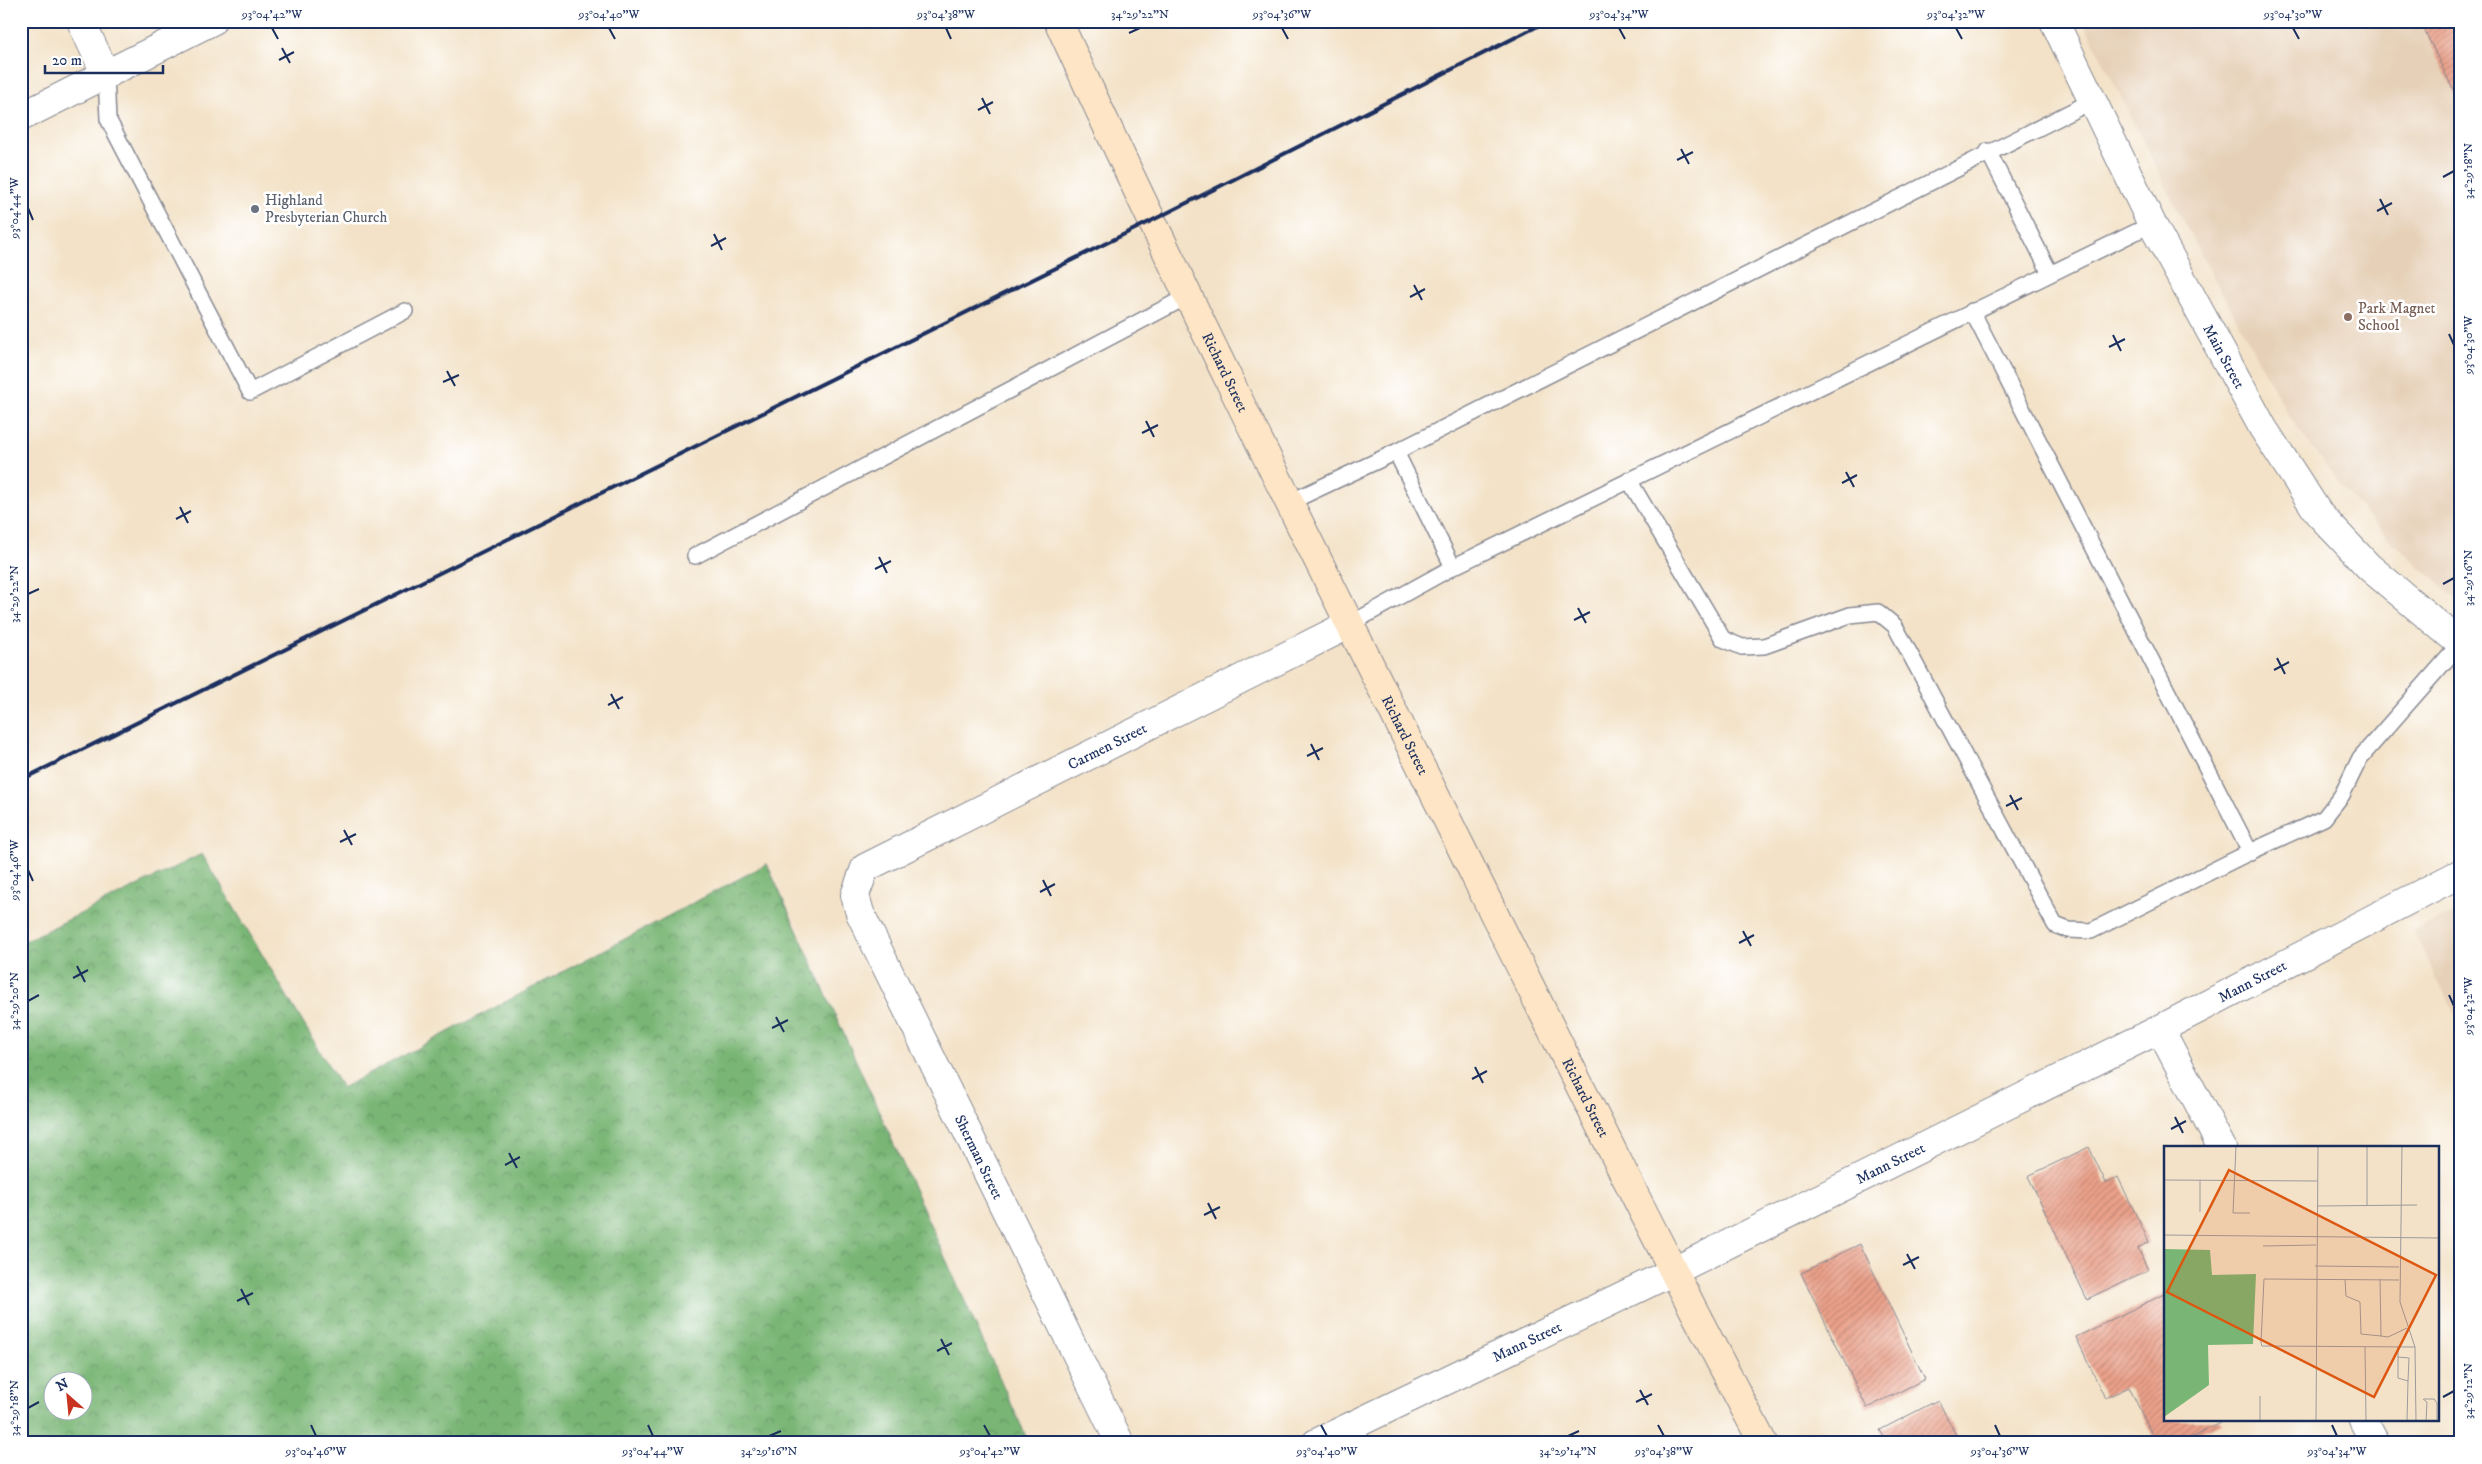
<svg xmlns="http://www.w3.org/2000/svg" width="2482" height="1464" font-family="'IM FELL DW Pica',serif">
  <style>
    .built { fill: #e6d0b7 }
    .forest { fill: url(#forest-crowns); stroke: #4a726a; fill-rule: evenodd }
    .building { fill: url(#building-hatch) }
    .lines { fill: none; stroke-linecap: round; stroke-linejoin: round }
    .lane-casing { stroke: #878892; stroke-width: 18 }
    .street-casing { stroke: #878892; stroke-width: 30 }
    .secondary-casing { stroke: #878892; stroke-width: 30 }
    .lane { stroke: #fff; stroke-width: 15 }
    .street { stroke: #fff; stroke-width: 28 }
    .secondary { stroke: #fde5c5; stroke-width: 28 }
    .rail { stroke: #1b2f5e; stroke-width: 4 }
    .ticks { fill: none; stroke: #1b2f5e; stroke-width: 2 }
    .worship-dot { fill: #6b7280; stroke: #fff; stroke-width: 2 }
    .education-dot { fill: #8d6e63; stroke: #fff; stroke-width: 2 }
    .labels { text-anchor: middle; stroke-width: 5; stroke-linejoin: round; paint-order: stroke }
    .worship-label { font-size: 15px; fill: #5b616d; stroke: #fff; text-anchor: start }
    .education-label { font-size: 15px; fill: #785e54; stroke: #fff; text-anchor: start }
    .street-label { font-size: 15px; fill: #1b2f5e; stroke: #fff }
    .inset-road { fill: none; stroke: #9d9a9d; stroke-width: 1 }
    .view { fill: #de5710; fill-opacity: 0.15; stroke: #de5710; stroke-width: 2.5 }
    .inset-edge { fill: none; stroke: #1b2f5e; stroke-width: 2.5 }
    .neatline { fill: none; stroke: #1b2f5e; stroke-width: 2 }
    .ticks-label { font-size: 12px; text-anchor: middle; fill: #1b2f5e }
  </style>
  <defs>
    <pattern id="forest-crowns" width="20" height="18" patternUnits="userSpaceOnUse" patternTransform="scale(1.25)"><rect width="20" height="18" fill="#79b675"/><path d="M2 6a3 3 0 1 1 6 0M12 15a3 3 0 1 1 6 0" fill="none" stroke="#629463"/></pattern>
    <pattern id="building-hatch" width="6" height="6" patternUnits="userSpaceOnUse" patternTransform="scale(1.25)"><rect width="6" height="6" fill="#eba18a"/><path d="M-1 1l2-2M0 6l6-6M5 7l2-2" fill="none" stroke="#be8474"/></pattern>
  </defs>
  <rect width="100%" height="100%" fill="#fff"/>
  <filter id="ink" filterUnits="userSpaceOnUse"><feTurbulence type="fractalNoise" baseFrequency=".02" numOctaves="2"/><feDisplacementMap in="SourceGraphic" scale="10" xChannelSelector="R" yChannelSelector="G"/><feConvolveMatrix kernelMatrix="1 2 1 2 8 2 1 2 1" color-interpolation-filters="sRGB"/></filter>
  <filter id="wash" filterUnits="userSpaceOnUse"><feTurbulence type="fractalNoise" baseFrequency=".0096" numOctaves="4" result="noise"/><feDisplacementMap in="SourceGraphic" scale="20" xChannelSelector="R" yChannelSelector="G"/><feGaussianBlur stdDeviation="1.12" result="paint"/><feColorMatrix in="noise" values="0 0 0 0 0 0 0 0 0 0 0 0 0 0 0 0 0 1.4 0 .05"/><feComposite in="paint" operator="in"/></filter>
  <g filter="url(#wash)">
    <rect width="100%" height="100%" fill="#f3e2c7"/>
    <path class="built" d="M2083,21H2461V603L2393,543L2341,486L2290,418L2180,215Z
      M2461,910V1026L2413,931Z"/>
    <path class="forest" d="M202,854L342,1088L767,864L1029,1443H21V943ZM52,1382H82V1412H52Z"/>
    <g id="blocks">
      <path class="building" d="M2420,21H2461V106Z
        M2461,173V209L2453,194Z
        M2089,1147L2106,1183L2118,1177L2149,1242L2138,1248L2148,1270L2087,1299L2028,1176Z
        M1860,1244L1925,1379L1867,1408L1801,1273Z
        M2166,1293V1420H2219L2221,1423L2180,1443H2156L2129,1387L2105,1398L2076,1337Z
        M1938,1400L1960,1443H1887L1880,1430Z"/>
    </g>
  </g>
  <g filter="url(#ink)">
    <use href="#blocks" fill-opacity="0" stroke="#878892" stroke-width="1"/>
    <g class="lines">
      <g class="lane-casing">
        <path id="lane" d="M106,75L108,119L250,392L405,311
          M1988,151L2050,273
          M1972,311L2250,852L2324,818L2342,795L2360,758L2461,643
          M1396,452L1453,567
          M1629,480L1723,639L1742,647L1764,646L1850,615L1878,612L1895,626L2055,925L2068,930L2091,931L2250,852
          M1290,502L1396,452L2092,101
          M695,556L1188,296
          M1350,624L1453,567L2152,224"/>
      </g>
      <g class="street-casing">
        <g id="street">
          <path d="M81,21L106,75"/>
          <path id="s1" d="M2054,21L2152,224L2263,428L2319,514L2369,567L2461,644"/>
          <path d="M21,117L212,21"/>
          <path d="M2160,1029L2222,1148"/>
          <path d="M2363,1420L2375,1443"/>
          <path id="s2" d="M1120,1443L860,913L855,895L865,868L1350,624"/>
          <path id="s3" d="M1316,1443L1672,1272L2160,1029L2461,873"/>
        </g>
      </g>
      <g class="secondary-casing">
        <g id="secondary">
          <path id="s4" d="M1058,21C1176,277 1302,529 1428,781C1538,1002 1647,1224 1763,1443"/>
        </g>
      </g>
      <use href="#lane" class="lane"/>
      <use href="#street" class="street"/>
      <use href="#secondary" class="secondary"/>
      <path class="rail" d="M21,780L1151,221L1548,21"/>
    </g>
  </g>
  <path class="ticks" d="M272,28L278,39M609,28L615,39M946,28L951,39M1282,28L1288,39M1619,28L1625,39M1956,28L1962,39M2293,28L2299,39M1129,33L1140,28M282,48L290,63M279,60L294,52M982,98L990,114M978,110L993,102M1681,149L1689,164M1677,160L1693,152M2443,177L2454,171M2380,199L2388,215M28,208L33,220M2377,211L2392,203M714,234L722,250M711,246L726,238M1414,285L1422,300M1410,297L1425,289M2449,334L2454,345M2113,335L2121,351M2109,347L2125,339M447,371L455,386M443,382L459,375M1146,421L1154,437M1142,433L1158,425M1846,472L1854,487M1842,483L1857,475M180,507L188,523M176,519L191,511M879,557L887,573M875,569L891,561M2443,584L2454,578M28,594L39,589M1578,608L1586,623M1574,620L1590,612M2277,658L2285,674M2274,670L2289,662M611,694L619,709M608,705L623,697M1311,744L1319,760M1307,756L1323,748M2010,795L2018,810M2006,806L2022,798M344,830L352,845M340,842L356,834M28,870L33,881M1043,880L1051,896M1040,892L1055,884M1743,931L1751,946M1739,943L1754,935M77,966L85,982M73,978L88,970M2449,995L2454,1006M28,1001L39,995M776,1017L784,1032M772,1028L788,1020M1475,1067L1483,1083M1472,1079L1487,1071M2175,1117L2183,1133M2171,1129L2186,1121M509,1153L517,1168M505,1165L520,1157M1208,1203L1216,1219M1204,1215L1220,1207M1907,1254L1915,1269M1903,1265L1919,1257M241,1289L249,1305M237,1301L253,1293M941,1339L949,1355M937,1351L952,1343M1640,1390L1648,1405M2443,1397L2454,1391M1636,1402L1652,1394M28,1408L39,1402M311,1425L316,1436M648,1425L653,1436M984,1425L990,1436M1321,1425L1327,1436M1658,1425L1664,1436M1995,1425L2000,1436M2332,1425L2337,1436M769,1436L781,1431M1568,1436L1579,1431"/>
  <circle class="worship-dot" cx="255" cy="209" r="5"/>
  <circle class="education-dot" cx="2348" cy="317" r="5"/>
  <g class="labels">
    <g class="worship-label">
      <text x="265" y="205">Highland<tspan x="265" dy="17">Presbyterian Church</tspan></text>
    </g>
    <g class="education-label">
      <text x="2358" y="313">Park Magnet<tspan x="2358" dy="17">School</tspan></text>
    </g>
    <g class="street-label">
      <text dy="5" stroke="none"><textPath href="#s1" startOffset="376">Main Street</textPath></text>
      <text dy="5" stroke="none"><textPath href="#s4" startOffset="389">Richard Street</textPath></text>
      <text dy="5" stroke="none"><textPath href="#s4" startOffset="794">Richard Street</textPath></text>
      <text dy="5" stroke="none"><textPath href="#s2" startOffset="909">Carmen Street</textPath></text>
      <text dy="5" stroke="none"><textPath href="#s3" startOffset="1044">Mann Street</textPath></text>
      <text dy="5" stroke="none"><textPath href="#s4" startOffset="1199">Richard Street</textPath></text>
      <text transform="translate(979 1157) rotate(64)" y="5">Sherman Street</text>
      <text dy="5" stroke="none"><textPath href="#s3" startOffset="639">Mann Street</textPath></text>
      <text dy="5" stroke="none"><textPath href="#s3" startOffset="234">Mann Street</textPath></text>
    </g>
  </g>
  <g transform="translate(2164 1146)">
    <rect width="275" height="275" fill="#f3e2c7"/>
    <path d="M0,103L46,104L48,129L92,128L89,198L44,199L45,239L0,271Z" fill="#79b675"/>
    <path class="inset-road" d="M72,0L69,67H86M238,0L236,156L251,201L252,275M0,34L153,35M203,59V0M153,60L253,59M36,66V34M0,89L275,92M99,100L152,99M151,120L235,121M181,133L182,150L196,156L197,188L217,190M216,133L217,190L224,191L243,182M235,134L100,133L97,197L98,200L251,201M201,201L202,275M234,201V232L244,235L243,275M234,211L245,212L244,235M259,253L263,256L262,275M260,253H270L273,257V275M96,275V250M152,275L154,0"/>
    <path class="view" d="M65,24L272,129L210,251L3,146Z"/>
    <rect width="275" height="275" class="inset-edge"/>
  </g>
  <rect width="2482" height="1464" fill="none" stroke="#fff" stroke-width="55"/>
  <g transform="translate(68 1396) rotate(333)"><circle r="24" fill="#ffffff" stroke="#a4acbf"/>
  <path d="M0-4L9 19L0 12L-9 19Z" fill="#c8321e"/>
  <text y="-8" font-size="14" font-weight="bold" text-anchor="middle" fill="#1b2f5e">N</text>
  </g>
  <path d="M45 65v8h118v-8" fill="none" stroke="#1b2f5e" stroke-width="2.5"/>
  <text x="52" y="65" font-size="15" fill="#1b2f5e" stroke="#ffffff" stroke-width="4" paint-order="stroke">20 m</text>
  <rect x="28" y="28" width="2426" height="1408" class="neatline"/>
  <g class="ticks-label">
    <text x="272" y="18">93°04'42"W</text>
    <text x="609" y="18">93°04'40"W</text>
    <text x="946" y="18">93°04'38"W</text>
    <text x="1140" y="18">34°29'22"N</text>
    <text x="1282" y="18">93°04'36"W</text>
    <text x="1619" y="18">93°04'34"W</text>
    <text x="1956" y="18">93°04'32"W</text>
    <text x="2293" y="18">93°04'30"W</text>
    <text transform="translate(2468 171) rotate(-90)" y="4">34°29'18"N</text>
    <text transform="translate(14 208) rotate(-90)" y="4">93°04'44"W</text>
    <text transform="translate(2468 345) rotate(-90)" y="4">93°04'30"W</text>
    <text transform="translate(2468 578) rotate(-90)" y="4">34°29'16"N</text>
    <text transform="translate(14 594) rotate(-90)" y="4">34°29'22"N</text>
    <text transform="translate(14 870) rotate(-90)" y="4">93°04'46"W</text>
    <text transform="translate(14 1001) rotate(-90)" y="4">34°29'20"N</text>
    <text transform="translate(2468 1006) rotate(-90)" y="4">93°04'32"W</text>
    <text transform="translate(2468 1391) rotate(-90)" y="4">34°29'12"N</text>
    <text transform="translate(14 1408) rotate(-90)" y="4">34°29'18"N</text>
    <text x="316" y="1455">93°04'46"W</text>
    <text x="653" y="1455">93°04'44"W</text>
    <text x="769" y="1455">34°29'16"N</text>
    <text x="990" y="1455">93°04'42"W</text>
    <text x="1327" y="1455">93°04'40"W</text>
    <text x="1568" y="1455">34°29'14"N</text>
    <text x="1664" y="1455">93°04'38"W</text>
    <text x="2000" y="1455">93°04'36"W</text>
    <text x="2337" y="1455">93°04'34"W</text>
  </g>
</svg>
